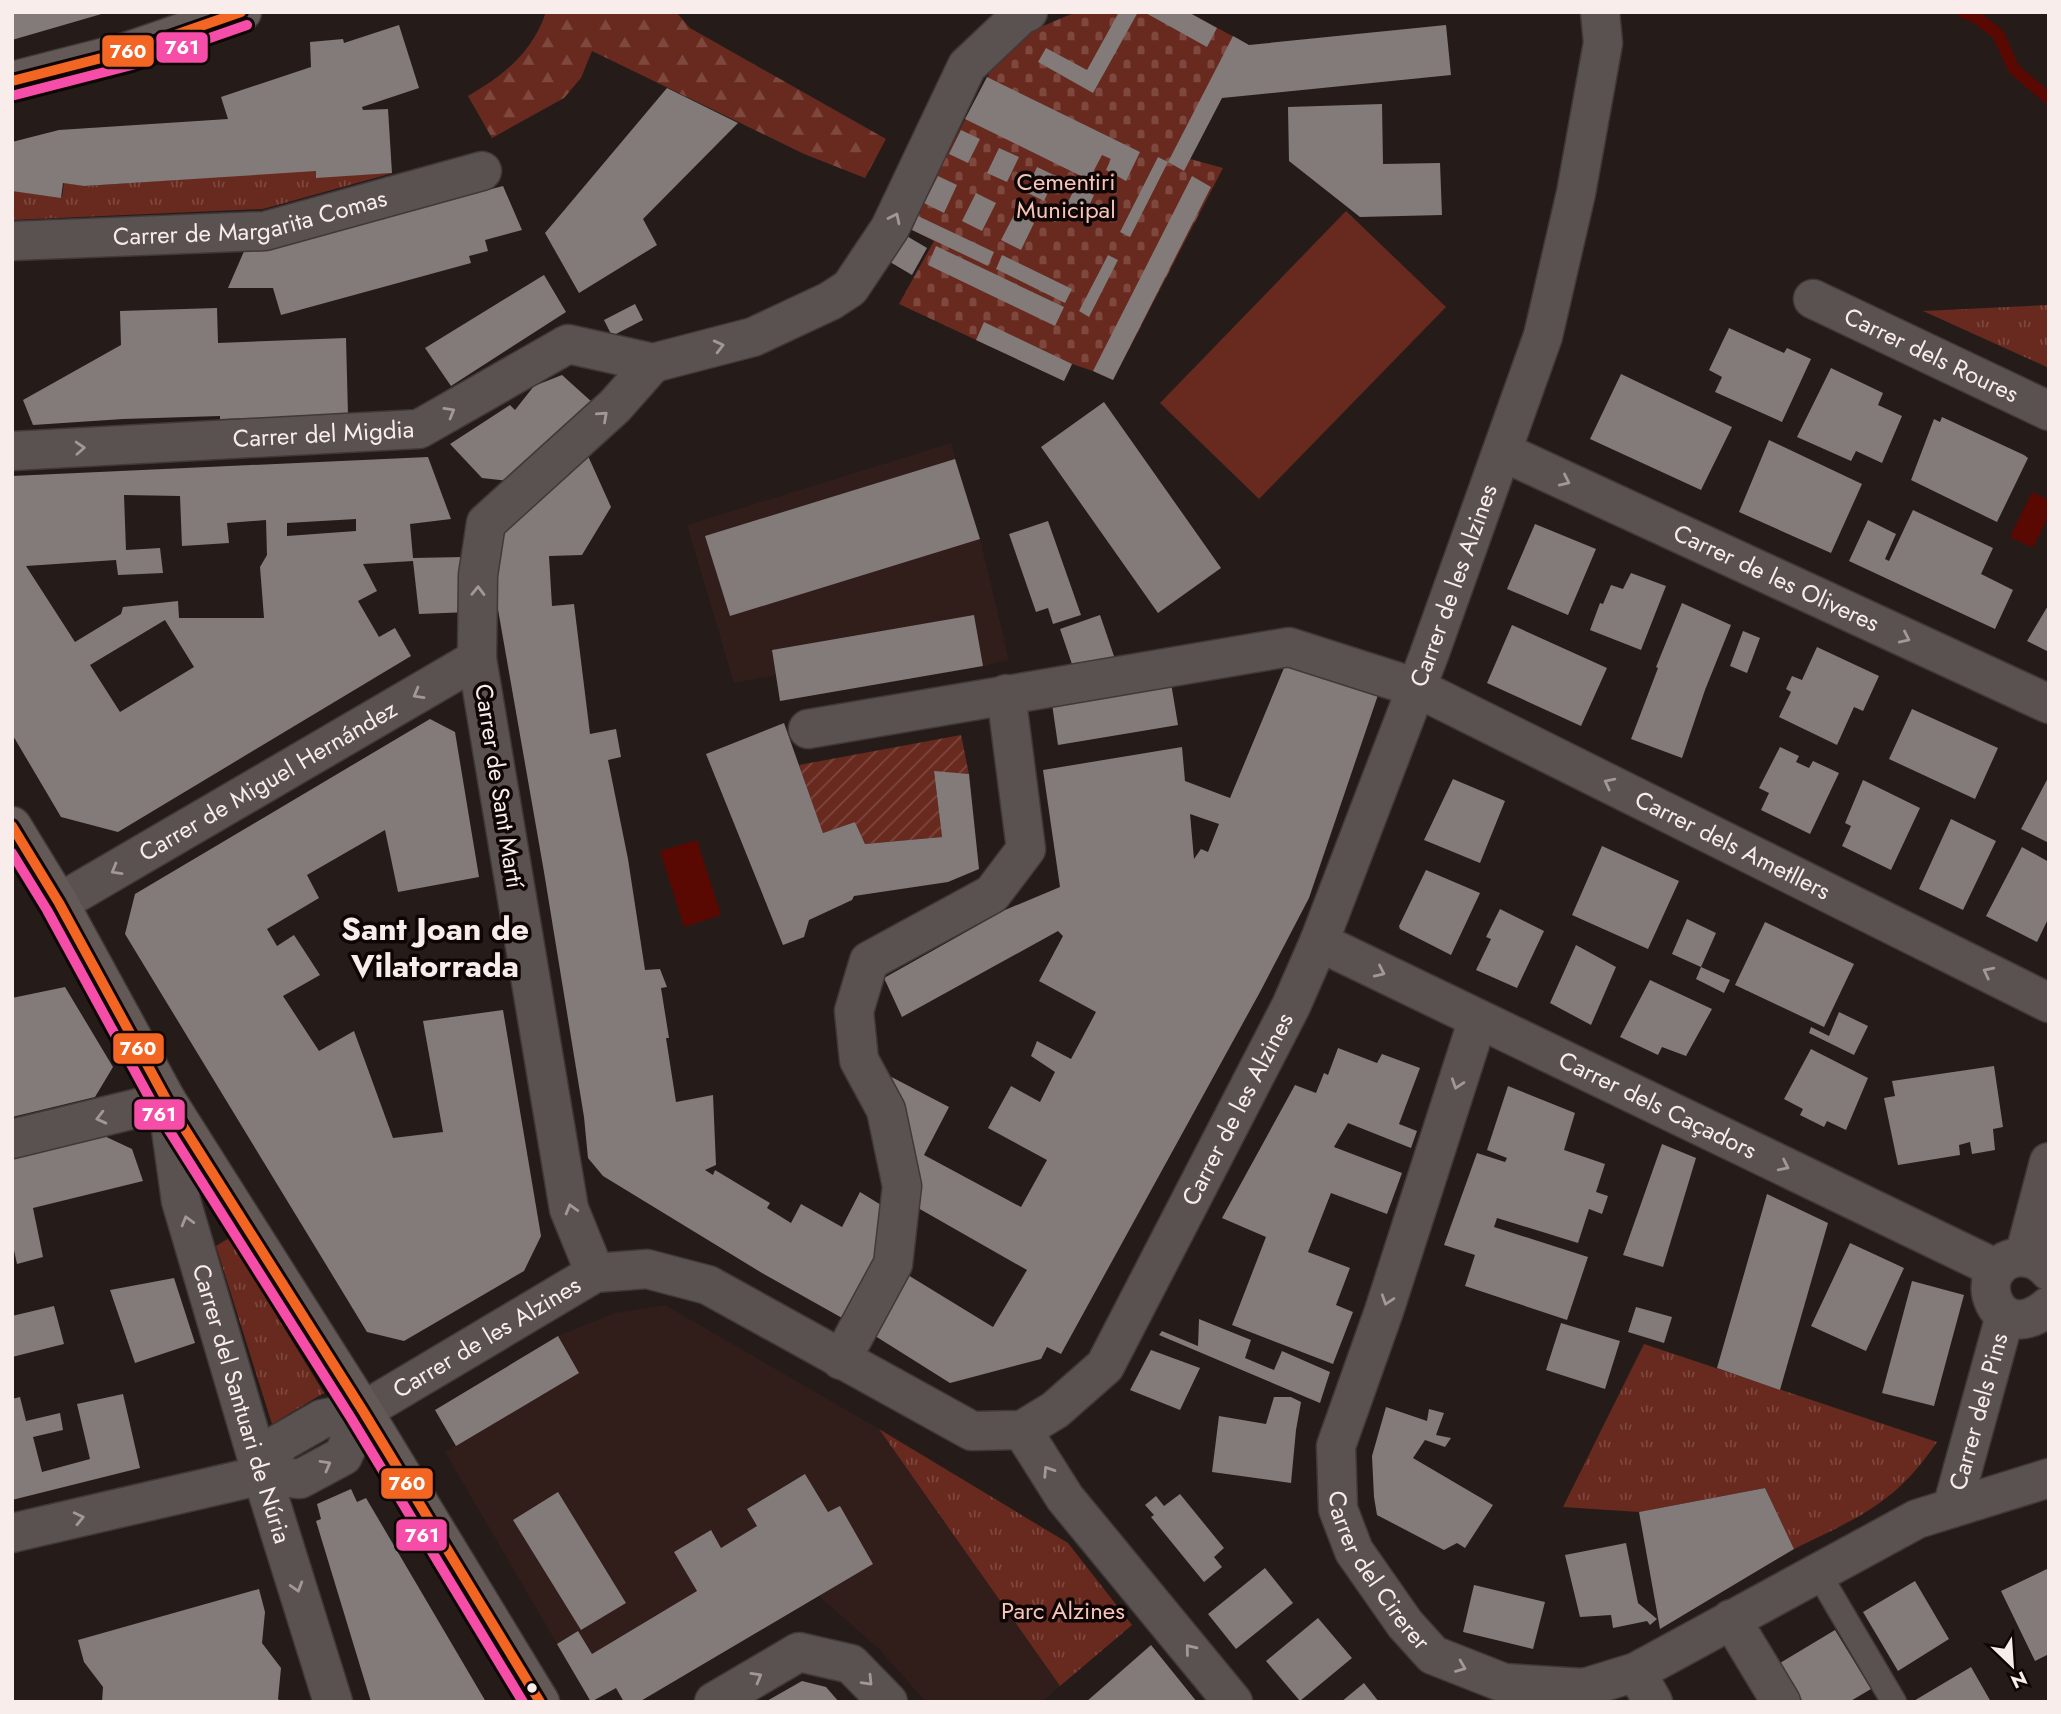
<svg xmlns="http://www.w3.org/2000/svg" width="2061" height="1714" font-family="Jost,sans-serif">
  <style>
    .built { fill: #311d19 }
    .grass { fill: url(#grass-tufts) }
    .forest { fill: url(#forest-firs) }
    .cemetery { fill: url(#cemetery-stones) }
    .garden { fill: url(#garden-furrows) }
    .pitch { fill: #68291e }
    .water { fill: #590802 }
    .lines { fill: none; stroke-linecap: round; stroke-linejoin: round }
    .stream { stroke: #590802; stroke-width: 12 }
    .building { fill: #827b79; fill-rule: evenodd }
    .lane-casing { stroke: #403937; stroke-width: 27 }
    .street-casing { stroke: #403937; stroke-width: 41 }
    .secondary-casing { stroke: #403937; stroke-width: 41 }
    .lane { stroke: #5a5250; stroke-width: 24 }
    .street { stroke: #5a5250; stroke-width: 38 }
    .secondary { stroke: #635a58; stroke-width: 38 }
    .bus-1-casing { stroke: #0d0605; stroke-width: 16 }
    .bus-2-casing { stroke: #0d0605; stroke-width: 16 }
    .bus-1 { stroke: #f26522; stroke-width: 10 }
    .bus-2 { stroke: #f54da8; stroke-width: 10 }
    .oneway { stroke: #a29896 }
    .bus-dot { fill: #f9edeb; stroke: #0d0605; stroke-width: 2.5 }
    .labels { text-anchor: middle; stroke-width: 7; stroke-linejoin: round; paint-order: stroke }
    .park-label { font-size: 24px; fill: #f7c4ba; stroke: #0d0605 }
    .street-label { font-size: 24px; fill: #f9edeb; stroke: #0d0605 }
    .district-label { font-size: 32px; font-weight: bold; fill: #f9edeb; stroke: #0d0605 }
    .line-badge { stroke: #0d0605; stroke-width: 2.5 }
    .badge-label { font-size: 19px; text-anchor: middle; font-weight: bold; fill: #fff }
  </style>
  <defs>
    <pattern id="grass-tufts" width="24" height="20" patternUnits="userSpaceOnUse" patternTransform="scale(1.75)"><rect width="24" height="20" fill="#68291e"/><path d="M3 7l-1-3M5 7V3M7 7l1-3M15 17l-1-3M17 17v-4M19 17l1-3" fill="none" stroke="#7e483f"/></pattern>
    <pattern id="forest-firs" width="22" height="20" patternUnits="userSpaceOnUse" patternTransform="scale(1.75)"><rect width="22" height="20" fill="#68291e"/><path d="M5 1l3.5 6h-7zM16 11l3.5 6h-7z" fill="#7e483f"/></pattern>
    <pattern id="cemetery-stones" width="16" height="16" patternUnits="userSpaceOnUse" patternTransform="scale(1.75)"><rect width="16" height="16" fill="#68291e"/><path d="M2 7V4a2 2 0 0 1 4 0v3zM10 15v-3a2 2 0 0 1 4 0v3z" fill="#7e483f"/></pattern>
    <pattern id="garden-furrows" width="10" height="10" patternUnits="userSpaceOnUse" patternTransform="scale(1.75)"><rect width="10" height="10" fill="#68291e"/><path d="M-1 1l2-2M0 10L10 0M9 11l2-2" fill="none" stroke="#7e483f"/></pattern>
  </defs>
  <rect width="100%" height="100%" fill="#251c1a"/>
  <path class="built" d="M951,443L980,539L1009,660L983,666L780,701L776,675L734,683L687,525Z
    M665,1305L879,1429L1060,1686L1042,1702H926L880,1650L819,1596L639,1702H624L615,1688L591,1702L445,1452L456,1445L435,1410L558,1336L615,1313Z"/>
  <path class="grass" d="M317,170L318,177L393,173L263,209L12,220V190L62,197L64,183L85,186Z
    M2049,305V368L1923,311Z
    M229,1238L324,1393L272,1424L216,1246Z
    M1644,1344L1937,1442C1895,1504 1859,1517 1794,1549L1765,1488L1639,1512L1563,1507Z
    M879,1429L1068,1543L1132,1625L1060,1686Z"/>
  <path class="forest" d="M546,12H676L690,28L886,139L865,178L804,154L592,51L581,78L564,98L492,138L468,96C504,75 532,53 546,12Z"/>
  <path class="cemetery" d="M1076,12H1188L1249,45L1190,159L1223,168L1113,380L1093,371L1072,364L1064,381L899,304L934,241L908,228L998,57L1036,29Z"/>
  <path class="garden" d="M961,735L969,774L934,772L942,837L865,844L855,822L823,833L799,765Z"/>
  <path class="pitch" d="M1346,211L1446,307L1259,499L1160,403Z"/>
  <path class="water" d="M2032,492L2049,500V515L2033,548L2010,537Z
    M697,840L721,915L684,927L660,851Z"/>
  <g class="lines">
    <path class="stream" d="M1963,12L1977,18L1998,34L2014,69L2049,99"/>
  </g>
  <path class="building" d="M12,12H105V13L12,40Z
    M1119,12H1138L1093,93L1038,62L1046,48L1087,70Z
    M1144,12H1188L1217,28L1207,47Z
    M399,25L419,88L362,107L363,110L388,109L392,173L316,178V171L84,186L63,183L61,198L12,191V142L59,130L228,119L221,97L311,67L310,42L343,39L344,43Z
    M1446,25L1451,75L1222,98L1184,171L1168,162L1233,36L1249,45Z
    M987,77L1140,152L1126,181L1106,170L1111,159L1102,155L1089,180L965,119Z
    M667,88L738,123L643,219L657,245L579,293L545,233Z
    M1382,104L1383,164L1440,163L1442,215L1360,217L1289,161L1288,107Z
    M961,130L980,139L968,163L949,154Z
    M999,148L1019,157L1007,182L987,173Z
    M1158,157L1168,162L1130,237L1120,232Z
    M1037,167L1056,176L1044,201L1026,192Z
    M938,176L957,185L944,213L924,203Z
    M1192,176L1211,187L1113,380L1093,371Z
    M503,186L522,230L485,240L488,251L469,256L471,263L281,315L273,288H228L245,249L267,248Z
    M1076,186L1094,195L1083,220L1064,210Z
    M976,193L996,203L982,231L962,221Z
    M1015,213L1034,223L1021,250L1001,240Z
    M918,216L994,252L988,266L912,230Z
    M900,232L927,248L912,275L885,259Z
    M936,246L1064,307L1055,326L928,265Z
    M1002,255L1072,289L1065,303L996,269Z
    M1108,255L1118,260L1089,317L1079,311Z
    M544,275L566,312L451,386L425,348Z
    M635,304L643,320L612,336L604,320Z
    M217,308L218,343L346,338L348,415L220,419V416L123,419L33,425L23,400L121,345L120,311Z
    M984,322L1072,364L1064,381L976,340Z
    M1729,328L1784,353L1787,348L1811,359L1782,422L1715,392L1722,377L1709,370Z
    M1831,368L1883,393L1878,405L1902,416L1882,463L1856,451L1851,461L1797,437Z
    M1621,374L1732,427L1701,490L1590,439Z
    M562,375L593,403L509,481L482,478L450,444L510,405L515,410L534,386Z
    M1104,402L1221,568L1158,613L1041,447Z
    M1942,417L2024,455L2028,458L1997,522L1911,480L1934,419L1940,422Z
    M1769,440L1862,484L1831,553L1739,512Z
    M588,456L611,507L582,555L549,556L552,606L574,604L590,734L616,729L621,757L608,760L628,859L645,970L660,969L667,987L661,988L669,1038H666L676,1102L713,1095L716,1165L705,1170L713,1175L715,1170L770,1203L767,1208L791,1223L801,1204L842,1227L860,1192L886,1208L871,1282L851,1323L762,1273L603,1176L588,1158L584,1117L544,872L489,558L510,518Z
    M428,457L451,519L410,524L413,558L463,557L470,612L419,614L413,561L363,564L377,591L358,601L379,637L395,628L411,656L118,832L61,817L12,734V476ZM124,495L180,496L182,546L229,543L227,523L266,520L267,555L260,567L264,618H179L178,601L123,607L121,614L75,642L26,566L116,560L118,575L163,573L160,548L126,550ZM356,519V531L287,536V523ZM165,620L194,667L120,712L90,665Z
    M955,459L980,539L730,616L705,536Z
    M1913,510L1993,548L1981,574L2013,590L1995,629L1849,561L1868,520L1896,534L1885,559L1889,561Z
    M1048,521L1081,615L1053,624L1048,608L1036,612L1009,534Z
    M1535,524L1596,549L1568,615L1507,589Z
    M1631,573L1666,586L1641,650L1590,630L1600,603L1603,604L1611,585L1623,589Z
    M1682,603L1731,625L1705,690L1682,758L1631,739L1658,668L1656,667Z
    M2049,604V652L2027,641Z
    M974,615L983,666L780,701L772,650Z
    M1100,615L1115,659L1075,673L1060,629Z
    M1512,625L1607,668L1581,726L1487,683Z
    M1743,631L1760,638L1747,673L1730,666Z
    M1817,647L1879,676L1863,711L1854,707L1837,745L1779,717L1791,692L1786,689L1792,676L1802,680Z
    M1286,663L1378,695L1309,898L1260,992L1061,1354L1047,1347L1041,1359L950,1383L872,1334L903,1272L993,1327L1027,1270L911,1204L880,1071L949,1107L924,1155L1021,1207L1047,1160L988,1128L1011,1086L1040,1102L1055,1072L1031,1056L1037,1041L1071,1059L1096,1012L1039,981L1063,936L1058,931L902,1017L884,978L1005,910L1060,887L1043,770L1182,747L1185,781L1230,798ZM1190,814L1219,824L1208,852L1201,849L1194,859Z
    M1170,677L1178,725L1058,745L1051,697Z
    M1912,709L1998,748L1975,799L1889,759Z
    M430,719L455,732L479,877L398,892L385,830L307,875L319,898L267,929L277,946L294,935L320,975L283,996L319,1051L354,1031L393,1138L443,1132L423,1021L503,1010L541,1236L524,1271L404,1341L367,1332L125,934L135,894Z
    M784,723L823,833L855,822L865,844L942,837L934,771L969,774L979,869L948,882L854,896L852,900L809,920L804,937L783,945L706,754Z
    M1780,747L1799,756L1796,762L1809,768L1813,761L1839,773L1810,834L1761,810L1769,793L1759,788Z
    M2049,776V843L2021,829Z
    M1453,779L1505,801L1480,863L1424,840Z
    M1863,780L1920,808L1891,870L1842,846L1851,826L1845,823Z
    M1951,819L1996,841L1963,910L1919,889Z
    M1602,846L1679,881L1648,949L1572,915Z
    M2022,847L2049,862V917L2037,942L1986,916Z
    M1426,870L1480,893L1451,955L1400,929L1399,926Z
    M1500,909L1544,931L1517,988L1476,970L1491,939L1486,937Z
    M1687,919L1716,933L1701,967L1730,980L1724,993L1696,979L1701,967L1672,954Z
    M1765,922L1854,964L1824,1027L1735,985Z
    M1576,945L1616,967L1591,1025L1550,1003Z
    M1650,980L1712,1009L1686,1056L1662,1047L1658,1055L1620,1037Z
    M65,987L113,1067L95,1097L12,1117V998Z
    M1839,1012L1868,1026L1854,1055L1809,1033L1811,1027L1829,1036Z
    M1338,1048L1377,1063L1382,1054L1420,1068L1399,1124L1417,1131L1411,1148L1348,1123L1334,1147L1402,1173L1387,1214L1331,1193L1308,1252L1350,1268L1336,1305L1353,1312L1333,1364L1232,1325L1266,1237L1222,1218L1295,1085L1316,1093L1324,1073L1328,1075Z
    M1811,1049L1868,1078L1846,1130L1827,1121L1824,1127L1800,1115L1803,1109L1784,1099Z
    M1994,1066L2003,1127L1993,1129L1995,1150L1972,1154L1970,1142L1959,1145L1960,1155L1898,1165L1884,1098L1895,1096L1892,1081Z
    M1508,1086L1575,1113L1564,1150L1605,1164L1596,1192L1608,1196L1602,1214L1589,1209L1578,1243L1497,1218L1494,1227L1588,1257L1567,1320L1465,1286L1475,1255L1444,1245L1477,1153L1505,1162L1507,1158L1487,1150Z
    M100,1134L132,1149L143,1181L33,1208L43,1257L17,1264L12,1241V1155Z
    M1662,1144L1696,1158L1663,1267L1623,1255Z
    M1767,1194L1828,1223L1780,1390L1717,1368Z
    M1850,1243L1904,1268L1866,1351L1811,1326Z
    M174,1278L195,1343L135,1363L110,1290Z
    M1912,1281L1964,1295L1934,1406L1882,1393Z
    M54,1306L64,1344L12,1357V1316Z
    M1636,1307L1672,1317L1664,1343L1628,1332Z
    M1199,1319L1251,1340L1245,1358L1274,1370L1282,1351L1330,1372L1320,1403L1159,1335L1162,1331L1198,1346Z
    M1561,1323L1620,1341L1605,1389L1546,1370Z
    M558,1336L579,1373L456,1446L435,1410Z
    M1151,1350L1200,1368L1180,1410L1130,1390Z
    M123,1394L140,1468L12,1500V1399L20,1397L26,1421L60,1413L63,1430L33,1437L42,1472L90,1459L77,1404Z
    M1274,1397H1291L1301,1402L1296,1430L1291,1483L1212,1472L1219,1416L1266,1424Z
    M1386,1407L1427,1421L1429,1409L1444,1413L1436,1435L1451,1438L1445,1447L1425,1440L1413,1458L1493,1505L1465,1548L1457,1543L1444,1550L1377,1515L1374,1497L1372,1456Z
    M805,1474L828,1512L840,1506L873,1564L639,1702H624L616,1688L591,1702L557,1644L578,1631L592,1654L697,1591L674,1552L711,1530L721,1548L757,1526L747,1509Z
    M1765,1488L1794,1549L1660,1629L1639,1512Z
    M351,1489L357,1502L366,1498L486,1702H371L316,1521L321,1519L317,1504Z
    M558,1492L626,1603L581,1630L513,1520Z
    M1180,1494L1224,1548L1214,1557L1222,1567L1204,1582L1151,1517L1154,1515L1145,1505L1156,1496L1164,1506Z
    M1626,1543L1638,1603L1657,1619L1650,1625L1647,1621L1613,1628L1611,1615L1580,1617L1565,1555Z
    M1265,1568L1293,1603L1236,1649L1208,1614Z
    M2049,1568V1654L2035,1661L2001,1591Z
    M1915,1581L1949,1639L1898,1671L1863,1612Z
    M1474,1585L1545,1602L1533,1649L1463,1632Z
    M259,1589L265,1612L262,1643L281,1668L278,1699L281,1702H102L103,1687L84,1662L78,1640Z
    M1318,1618L1352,1658L1300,1701L1266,1661Z
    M1835,1630L1871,1689L1849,1702H1803L1780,1663Z
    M1151,1645L1197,1702H1086Z
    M1971,1667L1991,1702H1912Z
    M802,1681L826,1687L839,1702H765Z
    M1364,1683L1379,1702H1341Z"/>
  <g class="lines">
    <g class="lane-casing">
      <path id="lane" d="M1817,1571L1894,1702"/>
    </g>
    <g class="street-casing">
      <g id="street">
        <path id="s1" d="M12,241L265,231L482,171"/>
        <path id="s2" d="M1813,299L2049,411"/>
        <path id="s3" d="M12,451L419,429L568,344L653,363L753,337L830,301L850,288L890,228L967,66L1021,15L1028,12"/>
        <path id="s4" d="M1503,452L2049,704"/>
        <path id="s5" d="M808,729L1289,647L1417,688L2049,1003"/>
        <path id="s6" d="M59,903L477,659"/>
        <path id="s7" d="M1319,942L1997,1269"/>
        <path id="s8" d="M1478,1019L1384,1311L1336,1446L1338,1509L1354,1551L1405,1624L1433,1655L1504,1683L1584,1688L1636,1672L1917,1519L2049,1478"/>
        <path id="s9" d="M12,1139L167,1101L181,1201L262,1475L333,1702"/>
        <path d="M2024,1257L2049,1162"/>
        <path d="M2049,1271C2040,1260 2028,1255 2014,1258C1968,1269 1996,1351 2049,1306"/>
        <path d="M595,1273L569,1209L477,659L478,575L486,523L615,406L653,363"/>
        <path d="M841,1360L893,1264L902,1186L886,1110L859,1060L854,1011L869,961L992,894L1026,849L1006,694"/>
        <path d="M1022,1430L1065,1498L1233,1702"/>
        <path id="s10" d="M262,1475L280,1443L322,1419L363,1411L595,1273L647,1269L708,1285L972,1431L1022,1430L1055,1410L1105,1366L1291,1006L1319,942L1429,655L1543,336L1576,193L1603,43L1600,12"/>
        <path id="s11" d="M1952,1508L2005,1316"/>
        <path d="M12,1533L262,1475L300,1479L343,1456L363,1411"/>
        <path d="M1731,1619L1781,1702"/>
        <path d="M1636,1672L1653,1702"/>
        <path d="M714,1702L799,1652L851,1664L888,1702"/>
      </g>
    </g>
    <g class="secondary-casing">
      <path id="secondary" d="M12,81L129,51L242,12
        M12,826L59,903L167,1101L363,1411L540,1702"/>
    </g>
    <use href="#lane" class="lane"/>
    <use href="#street" class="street"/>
    <use href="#secondary" class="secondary"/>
    <g class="bus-1-casing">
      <path id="bus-1" d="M12,81L129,51L241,12
        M12,826L59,903L167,1101L363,1411L540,1702"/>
    </g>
    <g class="bus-2-casing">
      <path id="bus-2" d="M15,95L132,65L247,25
        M12,853L47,910L155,1108L351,1418L523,1702"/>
    </g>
    <use href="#bus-1" class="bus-1"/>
    <use href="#bus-2" class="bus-2"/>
  </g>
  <defs><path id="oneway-chevron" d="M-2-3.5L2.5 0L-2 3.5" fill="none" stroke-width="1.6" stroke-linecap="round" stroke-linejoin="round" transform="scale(1.75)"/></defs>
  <g class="oneway">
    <use href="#oneway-chevron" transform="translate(895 218) rotate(-64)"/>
    <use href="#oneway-chevron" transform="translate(719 346) rotate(-14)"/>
    <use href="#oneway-chevron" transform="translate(450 412) rotate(-30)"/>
    <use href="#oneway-chevron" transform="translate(603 416) rotate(-42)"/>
    <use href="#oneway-chevron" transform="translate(80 448) rotate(-3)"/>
    <use href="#oneway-chevron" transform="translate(1565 481) rotate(25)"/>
    <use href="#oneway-chevron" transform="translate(478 591) rotate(-89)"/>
    <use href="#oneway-chevron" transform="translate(1905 638) rotate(25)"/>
    <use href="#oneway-chevron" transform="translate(418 694) rotate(150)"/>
    <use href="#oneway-chevron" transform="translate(1609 783) rotate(-153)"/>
    <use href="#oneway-chevron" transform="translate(116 870) rotate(150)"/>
    <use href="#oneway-chevron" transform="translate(1380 972) rotate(25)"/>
    <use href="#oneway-chevron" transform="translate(1988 972) rotate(-153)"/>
    <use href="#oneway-chevron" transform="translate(1457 1084) rotate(108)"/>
    <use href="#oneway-chevron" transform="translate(101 1118) rotate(166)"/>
    <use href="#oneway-chevron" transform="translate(1784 1166) rotate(26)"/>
    <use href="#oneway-chevron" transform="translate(571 1209) rotate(-106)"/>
    <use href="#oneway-chevron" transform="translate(187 1221) rotate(-106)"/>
    <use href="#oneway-chevron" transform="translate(1387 1300) rotate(108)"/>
    <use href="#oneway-chevron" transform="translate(326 1465) rotate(-29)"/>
    <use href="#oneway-chevron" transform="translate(1048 1471) rotate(-123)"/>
    <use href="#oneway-chevron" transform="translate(79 1518) rotate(-13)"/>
    <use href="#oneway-chevron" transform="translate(297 1587) rotate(73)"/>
    <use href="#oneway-chevron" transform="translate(1190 1649) rotate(-129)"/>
    <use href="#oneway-chevron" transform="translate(1461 1667) rotate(22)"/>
    <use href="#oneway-chevron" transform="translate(757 1677) rotate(-30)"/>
    <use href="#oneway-chevron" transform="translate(868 1681) rotate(46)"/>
  </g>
  <circle class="bus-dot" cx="532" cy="1688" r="6"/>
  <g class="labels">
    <g class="park-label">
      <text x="1066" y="190">Cementiri<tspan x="1066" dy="28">Municipal</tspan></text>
      <text x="1063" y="1619">Parc Alzines</text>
    </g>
    <g class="street-label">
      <text dy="8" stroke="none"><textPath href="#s1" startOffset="240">Carrer de Margarita Comas</textPath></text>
      <text dy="8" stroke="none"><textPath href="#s2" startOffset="131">Carrer dels Roures</textPath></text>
      <text dy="8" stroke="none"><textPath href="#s3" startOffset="312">Carrer del Migdia</textPath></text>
      <text dy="8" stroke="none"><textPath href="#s4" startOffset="301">Carrer de les Oliveres</textPath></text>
      <text dy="8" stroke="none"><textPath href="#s10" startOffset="1825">Carrer de les Alzines</textPath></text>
      <text dy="8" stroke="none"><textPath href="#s6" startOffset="242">Carrer de Miguel Hernández</textPath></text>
      <text transform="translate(499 786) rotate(81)" y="8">Carrer de Sant Martí</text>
      <text dy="8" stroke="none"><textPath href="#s5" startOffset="975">Carrer dels Ametllers</textPath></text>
      <text dy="8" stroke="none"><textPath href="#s7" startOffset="376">Carrer dels Caçadors</textPath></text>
      <text dy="8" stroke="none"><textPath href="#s10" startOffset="1258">Carrer de les Alzines</textPath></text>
      <text dy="8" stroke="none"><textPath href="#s10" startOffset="271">Carrer de les Alzines</textPath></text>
      <text dy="8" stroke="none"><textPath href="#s9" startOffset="472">Carrer del Santuari de Núria</textPath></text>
      <text dy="8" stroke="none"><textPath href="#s11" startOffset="100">Carrer dels Pins</textPath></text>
      <text dy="8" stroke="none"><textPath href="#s8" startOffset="586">Carrer del Cirerer</textPath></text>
    </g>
    <g class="district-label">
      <text x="435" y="940">Sant Joan de<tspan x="435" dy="37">Vilatorrada</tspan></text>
    </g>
  </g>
  <g class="line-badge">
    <rect x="155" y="31" width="54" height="33" rx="7" fill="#f54da8"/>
    <rect x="101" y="34" width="54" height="34" rx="7" fill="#f26522"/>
    <rect x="112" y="1032" width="53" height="33" rx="7" fill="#f26522"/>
    <rect x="133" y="1098" width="53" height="33" rx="7" fill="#f54da8"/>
    <rect x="380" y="1467" width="54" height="33" rx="7" fill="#f26522"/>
    <rect x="395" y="1518" width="53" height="34" rx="7" fill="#f54da8"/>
  </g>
  <g class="badge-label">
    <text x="182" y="54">761</text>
    <text x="128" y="58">760</text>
    <text x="138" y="1055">760</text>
    <text x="159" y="1121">761</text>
    <text x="407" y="1490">760</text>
    <text x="422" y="1542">761</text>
  </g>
  <rect width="2061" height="1714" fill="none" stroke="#f9edeb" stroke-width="28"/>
  <g transform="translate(2012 1665) rotate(155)" stroke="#0d0605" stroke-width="5" paint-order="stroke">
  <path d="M0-5L12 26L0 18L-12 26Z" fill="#f9edeb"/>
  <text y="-10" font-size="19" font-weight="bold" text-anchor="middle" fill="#f9edeb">N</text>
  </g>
</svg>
